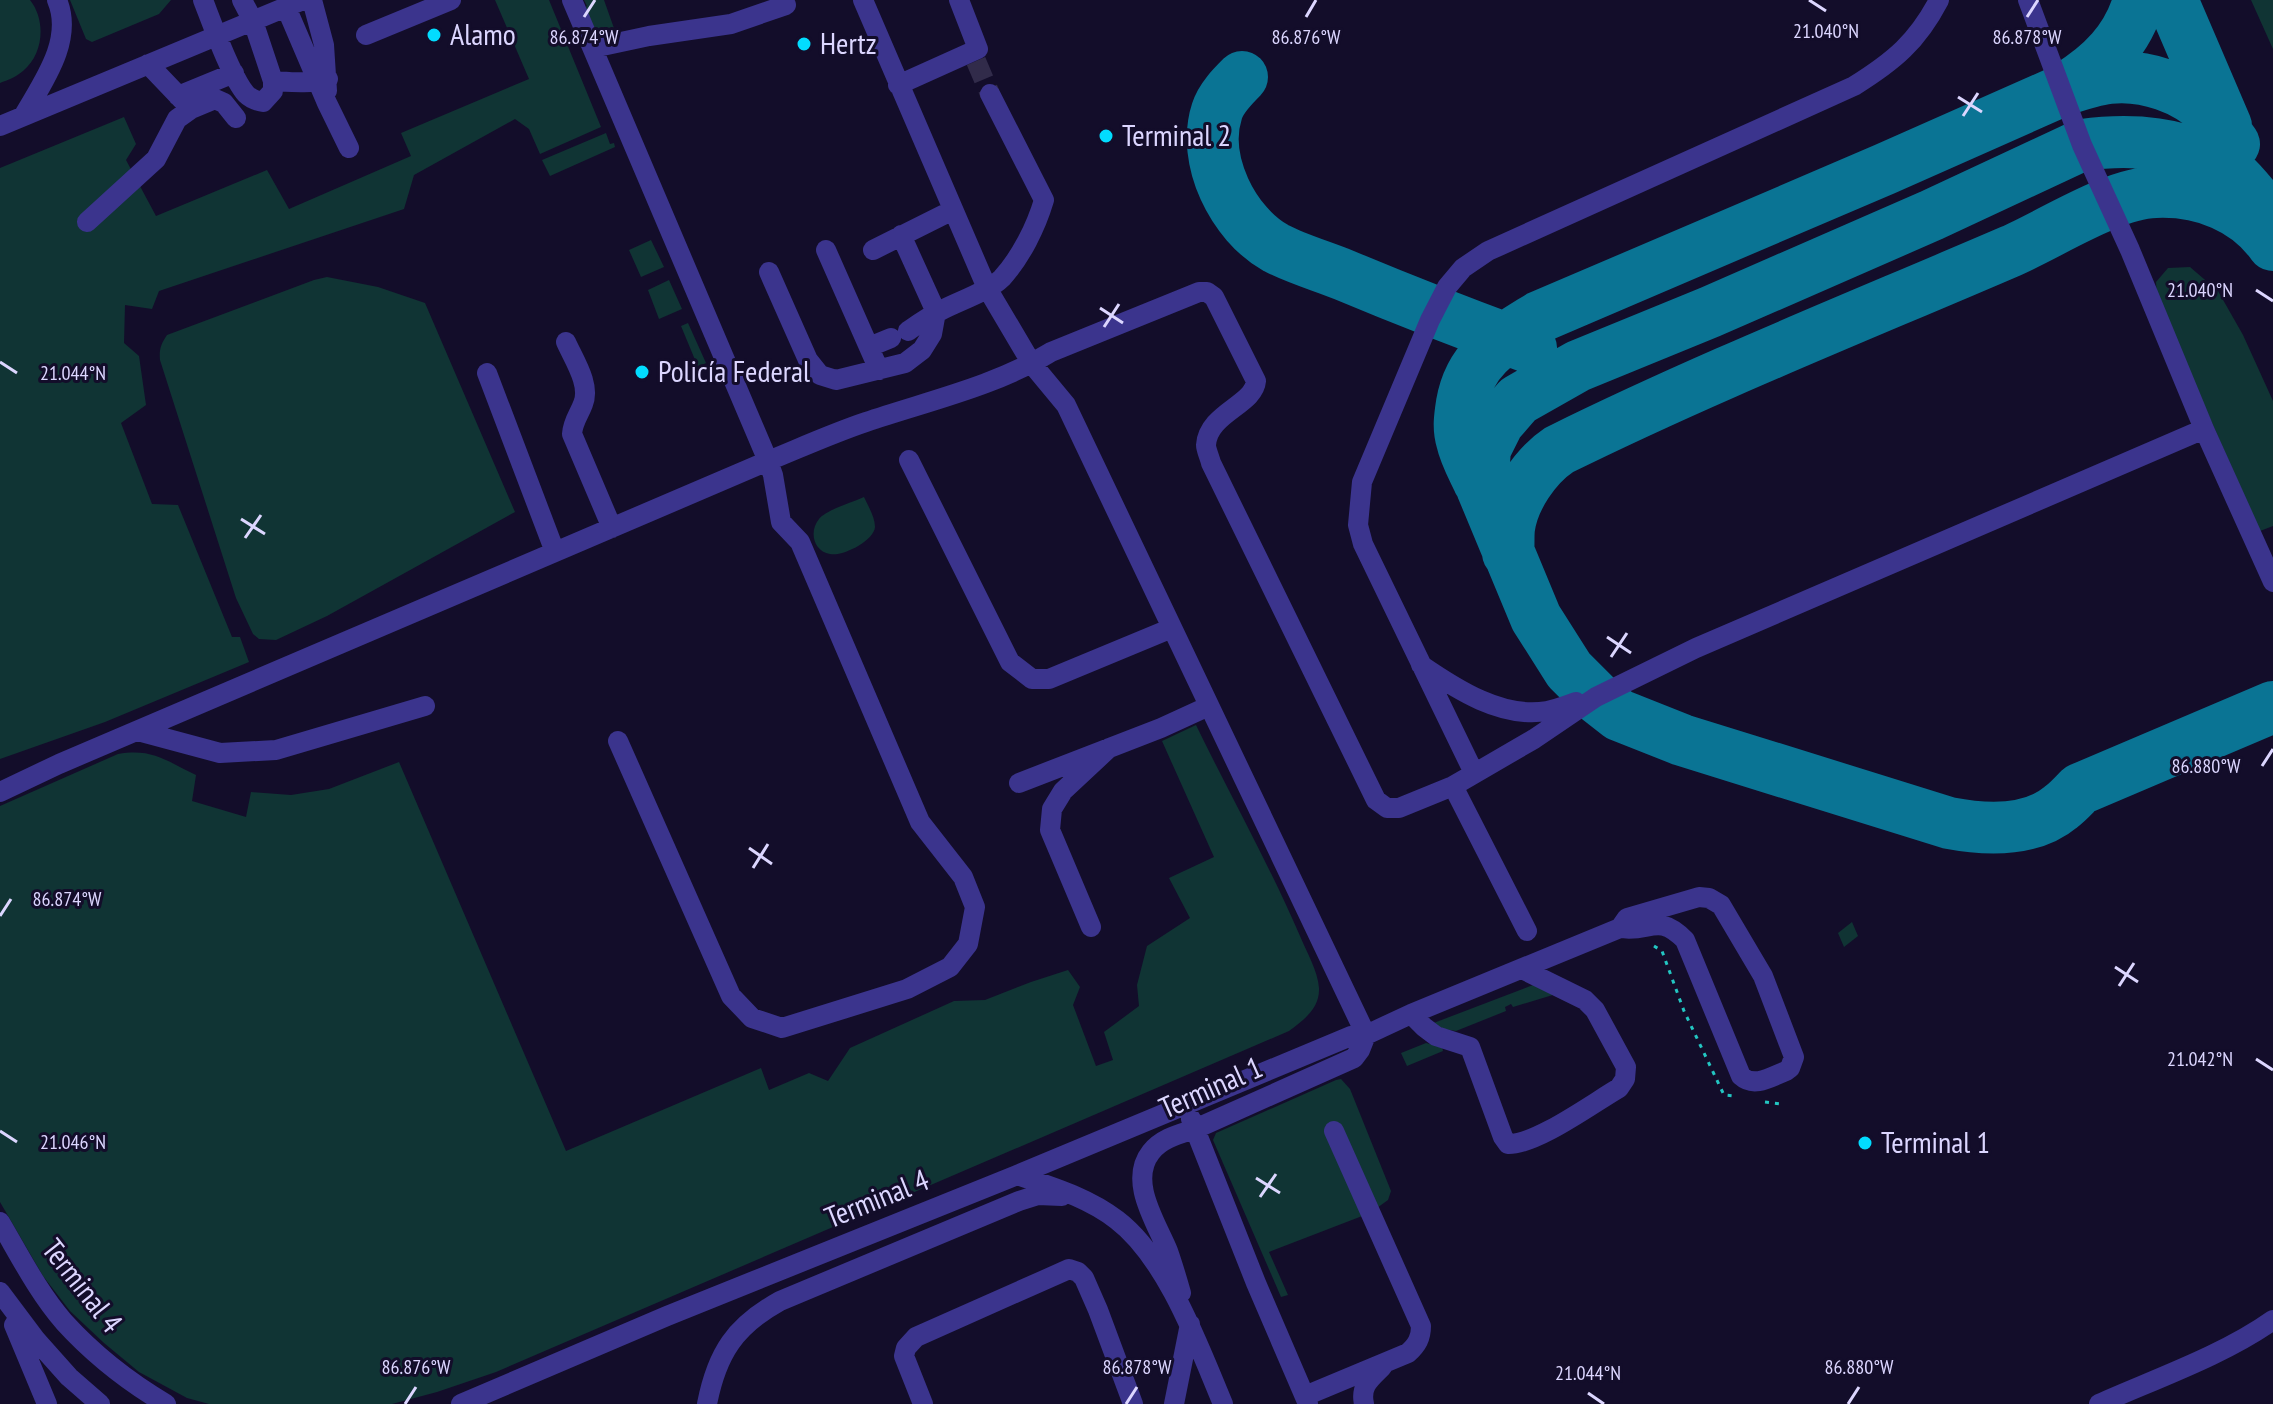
<svg xmlns="http://www.w3.org/2000/svg" width="2273" height="1404" font-family="'PT Sans Narrow',sans-serif">
  <style>
    .green { fill: #103434 }
    .lines { fill: none; stroke-linecap: round; stroke-linejoin: round }
    .taxiway { stroke: #0a7494; stroke-width: 52 }
    .minor-tunnel { stroke: #312b4a; stroke-width: 20; stroke-dasharray: 20 10; stroke-linecap: butt }
    .path { stroke: #23c6c2; stroke-width: 3; stroke-dasharray: 4 6; stroke-linecap: butt }
    .minor { stroke: #3b348d; stroke-width: 20 }
    .ticks { fill: none; stroke: #dcd6ff; stroke-width: 3 }
    .poi-dot { fill: #02dcff; stroke: #130d2a; stroke-width: 3 }
    .labels { text-anchor: middle; stroke-width: 6; stroke-linejoin: round; paint-order: stroke }
    .poi-label { font-size: 30px; fill: #dcd6ff; stroke: #130d2a; text-anchor: start }
    .street-label { font-size: 30px; fill: #dcd6ff; stroke: #130d2a }
    .ticks-label { font-size: 20px; text-anchor: middle; fill: #dcd6ff; stroke: #130d2a; stroke-width: 6; stroke-linejoin: round; paint-order: stroke }
  </style>
  <rect width="100%" height="100%" fill="#130d2a"/>
  <path class="green" d="M0,0H30C46,20 44,54 23,71C16,77 8,80 0,83Z
    M70,0H171L159,14L92,42L86,39Z
    M495,0H549L601,127L540,154L529,129L515,119L414,175L404,209L159,291L152,309L125,305L124,343L139,356L146,405L121,423L152,504L178,505L232,637H240L249,662L105,722L0,759V168L124,117L136,144L126,160L156,216L267,170L289,209L411,156L401,133L529,79Z
    M584,0H604L621,48L604,55L584,8L587,6Z
    M2251,0H2273V49Z
    M606,133L610,144L614,143L615,147L550,176L542,160Z
    M651,240L664,267L641,277L629,250Z
    M2190,267L2218,291L2243,335L2273,401V526L2260,531L2157,299L2156,282L2168,268Z
    M327,277L378,287L425,303L515,512L327,616L276,640L259,639L253,634L236,598L160,360C159,349 161,344 167,335L314,280Z
    M669,280L682,309L659,319L648,290Z
    M688,323L706,363L698,367L681,326Z
    M864,497C868,506 875,517 875,527C874,541 842,557 830,554C813,551 809,531 819,519C826,510 853,502 864,497Z
    M1196,725C1230,795 1269,864 1300,936C1306,951 1318,971 1319,988C1320,1008 1304,1020 1289,1031L496,1372L437,1392L392,1404H209L187,1398L139,1372L104,1343L70,1311L43,1276L0,1202V806L118,754C153,748 166,761 196,775L192,801L246,817L251,792L291,795L329,789L399,762L566,1151L761,1068L769,1090L809,1073L828,1081L850,1048L881,1034L954,1001L985,1000L1031,982L1068,970L1080,987L1073,1005L1096,1066L1113,1060L1104,1032L1139,1006L1137,985L1147,946L1190,918L1169,878L1214,857L1162,741Z
    M1852,922L1858,936L1844,947L1838,933Z
    M1533,985L1556,994L1513,1007L1511,1004L1505,1007L1506,1011L1456,1031L1431,1027V1024Z
    M1426,1043L1442,1047L1443,1051L1407,1066L1401,1053Z
    M1341,1079L1350,1089L1391,1191L1388,1200L1370,1213L1269,1252L1288,1295L1281,1297L1213,1140L1216,1133L1336,1080Z"/>
  <g class="lines">
    <path class="taxiway" d="M2172,0L2226,126
      M1242,77C1232,87 1221,98 1217,111C1201,160 1233,224 1276,248C1297,259 1322,266 1344,275C1406,301 1468,325 1531,348
      M2067,87C2101,66 2128,40 2139,0
      M2262,208C2253,197 2244,184 2233,175C2190,142 2134,138 2082,145L1932,215L1710,312L1578,366L1518,400L1498,423L1485,449L1482,488L1536,618L1569,670L1596,697L1619,715L1682,740L1949,823C1986,830 2031,832 2061,807C2068,802 2074,795 2080,789L2273,707
      M1479,482C1473,469 1465,455 1462,441C1458,428 1460,416 1462,403C1470,357 1502,340 1539,317L1885,169L2061,91C2076,86 2092,80 2109,78C2145,74 2186,88 2212,114C2220,123 2227,134 2234,144
      M1508,553C1509,545 1508,536 1509,528C1513,499 1535,466 1559,450C1707,377 1860,316 2011,251C2052,233 2113,193 2156,192C2202,190 2247,208 2273,245"/>
    <path class="minor-tunnel" d="M976,61L990,94"/>
    <path class="path" d="M1654,946L1662,951L1684,1011L1724,1095L1734,1096
      M1765,1102L1781,1104"/>
    <path class="minor" d="M203,0C212,23 231,77 246,94C251,99 257,101 263,102L273,91V81L253,21L242,0
      M312,0L324,45L327,91
      M572,0L768,461L773,475L781,522L800,542L920,822L963,877L975,907L968,944L950,967L907,989L782,1028L752,1018L731,996L618,741
      M863,0L987,288L1032,364L1066,405L1366,1035L1411,1014L1620,928
      M2028,0L2082,145L2130,250L2204,429L2273,582
      M286,7L327,103L349,148
      M366,35L451,0
      M593,48L649,36L731,24L786,5
      M148,64L191,109
      M273,81C291,82 310,84 328,79
      M898,85L978,49L959,0
      M178,96L234,73
      M24,115C43,82 74,40 57,0
      M0,126L303,0
      M87,222L156,159L177,119L191,109L215,99L224,103L236,118
      M826,250L879,370
      M873,250L953,210
      M769,272L808,360L820,375L836,380L905,363L922,350L932,334L936,312L901,235
      M908,331C918,324 929,316 940,311C958,301 988,292 1002,278C1021,257 1036,227 1044,200L990,94
      M566,342C574,360 591,385 583,404C579,415 573,421 572,434L612,528
      M869,347L891,338
      M487,373L555,552
      M909,460L1010,662L1032,679H1049L1172,628
      M1421,665C1456,689 1502,719 1547,711C1557,709 1567,705 1576,702
      M138,731L220,753L276,750L425,706
      M1474,773L1363,544L1358,525L1362,482L1430,320L1447,287L1463,268L1488,251L1854,86C1894,61 1917,42 1939,0
      M1019,783L1161,728L1209,706
      M1453,786L1527,931
      M0,792L59,764L768,461C800,448 833,433 866,422C928,401 996,386 1051,352L1199,292H1207L1214,297L1256,381C1254,405 1208,413 1206,445C1206,450 1210,458 1211,463L1376,800L1387,808H1399L1453,786L1534,739L1596,697L1696,648L2204,429
      M1699,897L1709,898L1721,905L1763,976L1794,1057L1790,1068L1786,1071C1771,1077 1754,1088 1741,1076L1685,940C1657,912 1651,933 1620,928L1627,918Z
      M1091,927L1050,830L1052,809L1063,791L1109,748
      M1411,1014L1424,1027L1436,1036L1470,1047L1503,1137L1508,1144C1536,1145 1593,1103 1619,1088L1625,1079L1626,1067L1595,1010L1585,1000L1522,969
      M1191,1119L1256,1283L1308,1404
      M1017,1175L1351,1036L1366,1035L1360,1050L1354,1058L1195,1129C1180,1134 1162,1138 1151,1152C1128,1181 1156,1222 1168,1251C1173,1265 1177,1279 1181,1293
      M0,1222C20,1256 38,1292 64,1322C94,1355 127,1381 166,1404
      M0,1292L36,1340L69,1377L100,1404
      M14,1325L47,1404
      M1305,1396L1408,1353C1417,1345 1421,1338 1421,1326L1334,1131
      M461,1404L667,1316L1017,1175C1052,1187 1087,1197 1117,1220C1167,1258 1199,1347 1223,1404
      M707,1404C717,1353 735,1326 780,1301L1019,1201L1038,1195L1062,1196
      M923,1404L904,1356L906,1348L916,1337L1069,1269L1078,1272L1084,1278L1098,1310L1133,1404
      M1174,1404L1190,1324
      M1364,1404C1360,1386 1370,1379 1382,1367
      M2099,1404C2155,1379 2224,1355 2273,1320"/>
  </g>
  <path class="ticks" d="M1809,0L1826,11M584,17L595,0M1306,17L1316,0M2027,17L2038,0M1958,97L1982,112M1963,116L1978,93M2256,290L2273,301M1100,308L1123,323M1104,327L1119,304M0,362L17,373M241,519L265,534M245,538L261,515M1607,637L1631,653M1611,657L1627,633M2262,766L2273,749M749,848L772,864M753,868L768,844M0,916L11,899M2115,967L2138,982M2119,986L2134,963M2256,1059L2273,1070M0,1131L17,1142M1256,1178L1280,1193M1260,1197L1276,1174M1588,1393L1604,1404M405,1404L416,1387M1126,1404L1137,1387M1848,1404L1859,1387"/>
  <g class="poi-dot">
    <circle cx="434" cy="35" r="8"/>
    <circle cx="804" cy="44" r="8"/>
    <circle cx="1106" cy="136" r="8"/>
    <circle cx="642" cy="372" r="8"/>
    <circle cx="1865" cy="1143" r="8"/>
  </g>
  <g class="labels">
    <g class="poi-label">
      <text x="450" y="45">Alamo</text>
      <text x="820" y="54">Hertz</text>
      <text x="1122" y="146">Terminal 2</text>
      <text x="658" y="382">Policía Federal</text>
      <text x="1881" y="1153">Terminal 1</text>
    </g>
    <g class="street-label">
      <text transform="translate(1211 1088) rotate(-24)" y="10">Terminal 1</text>
      <text transform="translate(877 1199) rotate(-22)" y="10">Terminal 4</text>
      <text transform="translate(82 1286) rotate(52)" y="10">Terminal 4</text>
    </g>
  </g>
  <g class="ticks-label">
    <text x="1826" y="38">21.040°N</text>
    <text x="584" y="44">86.874°W</text>
    <text x="2027" y="44">86.878°W</text>
    <text x="1306" y="44">86.876°W</text>
    <text x="2200" y="297">21.040°N</text>
    <text x="73" y="380">21.044°N</text>
    <text x="2206" y="773">86.880°W</text>
    <text x="67" y="906">86.874°W</text>
    <text x="2200" y="1066">21.042°N</text>
    <text x="73" y="1149">21.046°N</text>
    <text x="416" y="1374">86.876°W</text>
    <text x="1137" y="1374">86.878°W</text>
    <text x="1859" y="1374">86.880°W</text>
    <text x="1588" y="1380">21.044°N</text>
  </g>
</svg>
